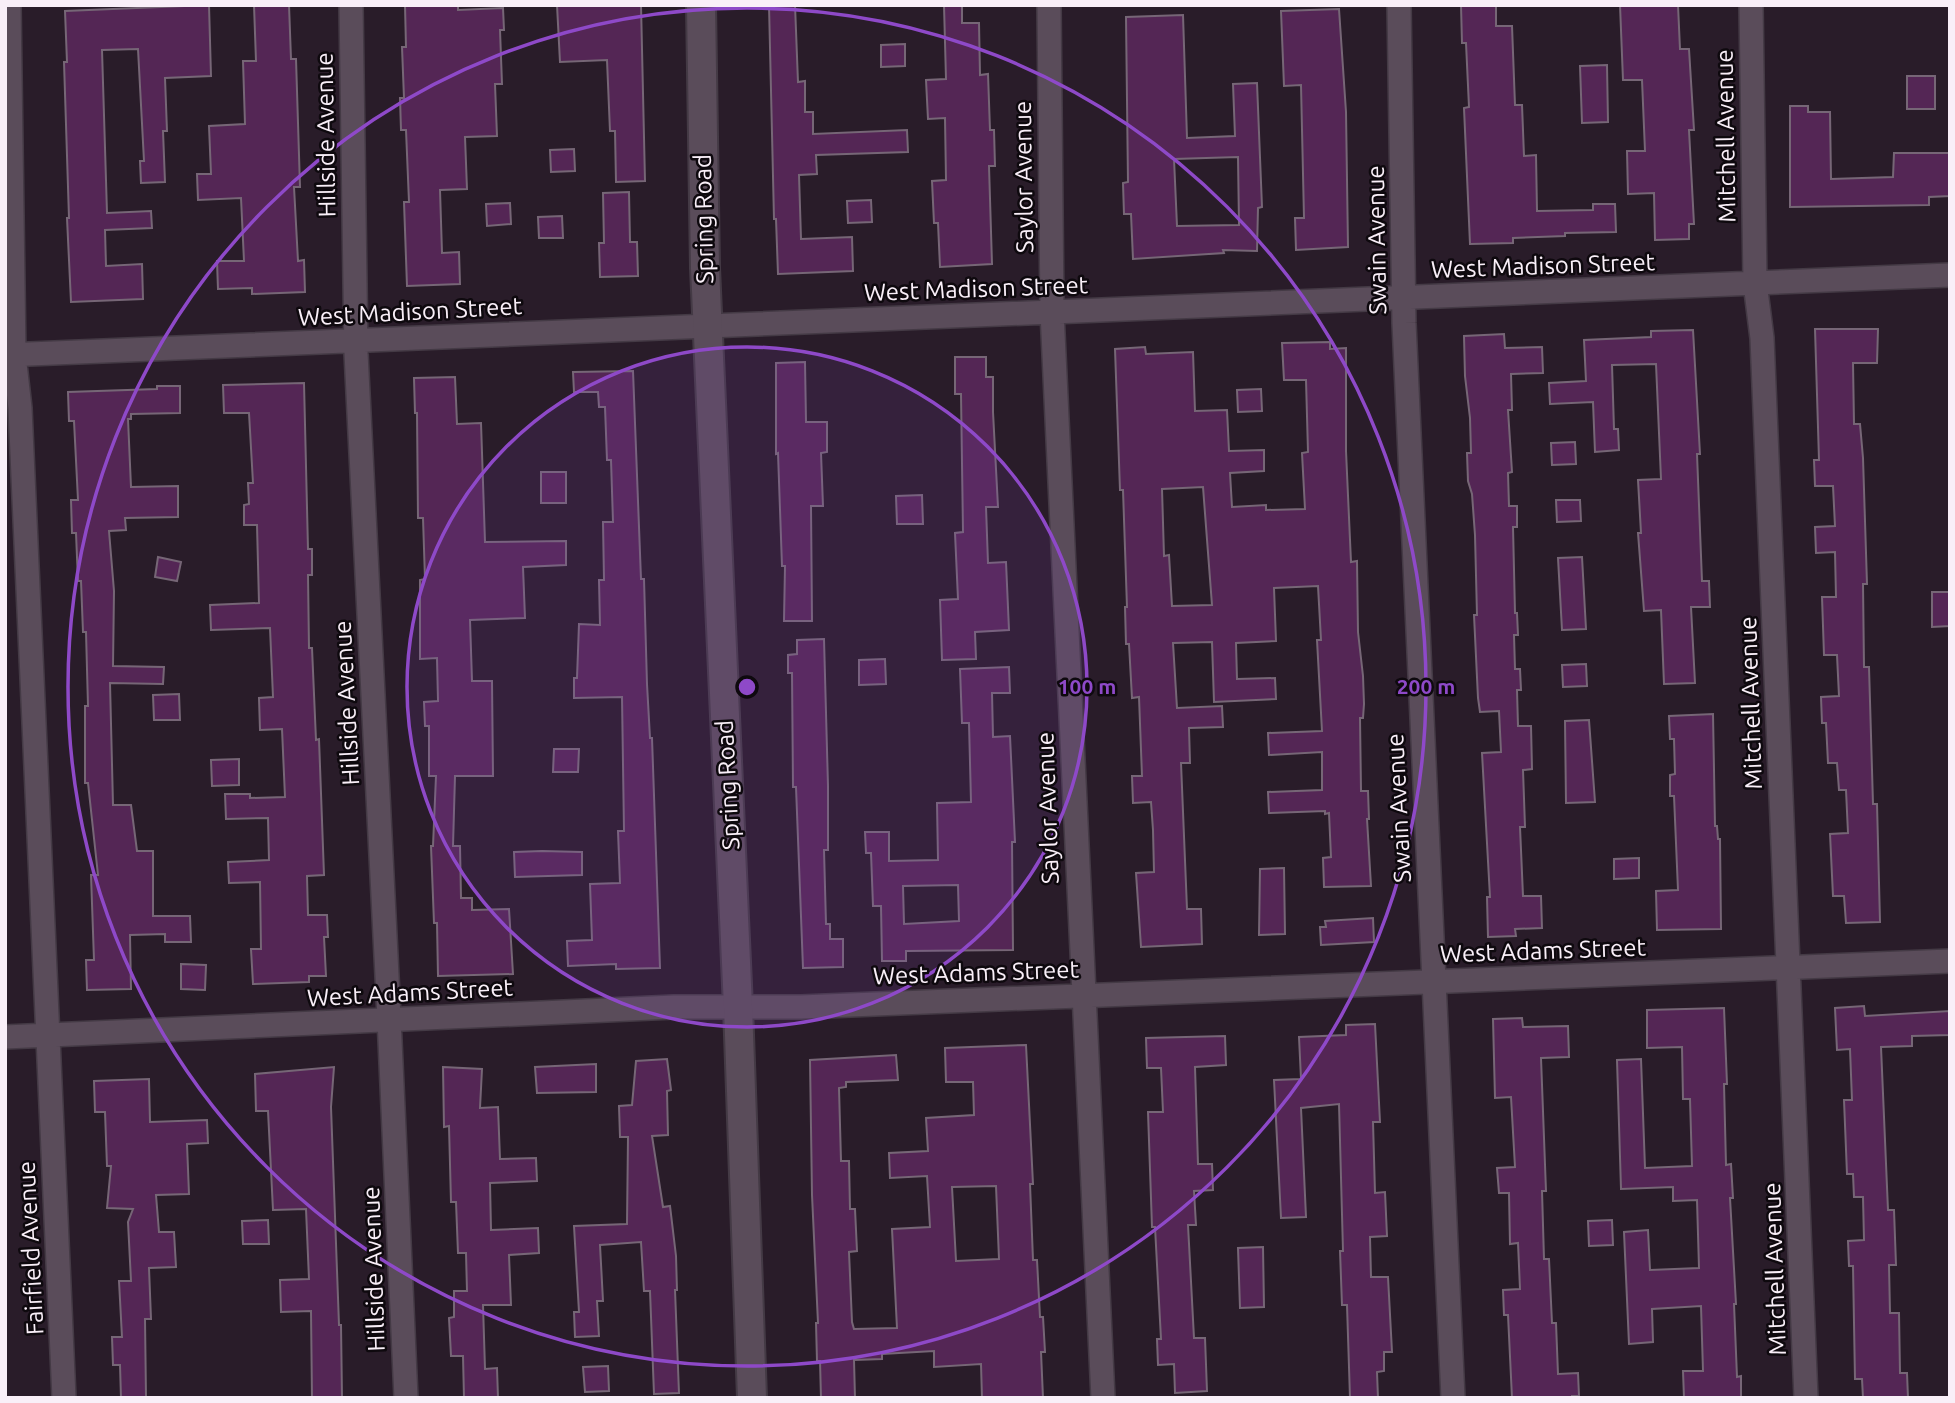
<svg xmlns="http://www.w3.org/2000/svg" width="1955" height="1403" font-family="Ubuntu,sans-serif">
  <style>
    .building { fill: #542655; stroke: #766676; stroke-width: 2; fill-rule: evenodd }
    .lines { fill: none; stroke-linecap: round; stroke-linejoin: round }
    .minor-casing { stroke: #443a45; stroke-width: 26 }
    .tertiary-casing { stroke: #443a45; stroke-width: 32 }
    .minor { stroke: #5a4c5a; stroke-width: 23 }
    .tertiary { stroke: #5a4c5a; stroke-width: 28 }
    .ring { fill: none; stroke: #8e49c8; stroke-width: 3.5 }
    .labels { text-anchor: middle; stroke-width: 5; stroke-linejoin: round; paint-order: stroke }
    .street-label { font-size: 24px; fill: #f9eff8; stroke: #0e090e }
    .centre { fill: #8e49c8; stroke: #0e090e; stroke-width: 3.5 }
    .ring-label { font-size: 21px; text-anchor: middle; font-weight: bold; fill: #8e49c8; stroke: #0e090e; stroke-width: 5; stroke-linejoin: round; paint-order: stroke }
  </style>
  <rect width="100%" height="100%" fill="#291c29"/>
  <path class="building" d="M209,5L211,76L165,78L167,131H163L165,182L141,183L140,161H144L138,49L102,50L107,213L151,211L152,228L105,230L106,266L142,264L143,299L71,302L67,218H69L64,62H67L65,11Z
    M254,5H289L291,59H296L300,187H294L298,261L304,260L305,292L252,294V288L218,289L217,261H244L241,198L198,200L197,174H211L209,126L245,124L243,61H256Z
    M405,5H458V10L503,8L504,30H500L502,84H495L497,136L465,137L467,189L440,190L442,253L459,252L460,284L407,286L404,202H409L406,130H401L400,98H404L402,47H406Z
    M557,5H641L645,181L616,182L615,131H610L607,60L560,62Z
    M769,5H795L798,82L805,81V112H813V134L907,130L908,152L816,155L817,174L799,175L801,239L852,237L853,271L778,274L776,219H774Z
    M944,5H962V23H979L980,75L988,74L990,130H994L995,166H989L992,264L940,267L938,223H934L932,181L946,180L945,118L928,119L926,80L946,79Z
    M1461,5H1496V26H1512L1515,105H1522L1524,156L1536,155L1537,211L1593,210V204H1615L1616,232L1565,233V236L1513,238V243L1470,244L1464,108L1469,107L1466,43H1462Z
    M1620,5H1678L1680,49H1689L1694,130H1689L1694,224H1689V239L1655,240L1654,193L1628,194L1627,151H1645L1642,80H1623Z
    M1339,9L1346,112L1348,247L1296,250L1295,218H1304L1301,85L1284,86L1281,11Z
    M1183,15L1187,138L1235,136L1233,84L1257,83L1262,207L1258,208L1257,251L1223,250L1224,253L1133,259L1131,214H1124L1123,183L1128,182L1126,17ZM1238,157L1239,225L1177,226L1174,159Z
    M905,44V66L881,67V45Z
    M1607,65L1608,122L1582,123L1580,66Z
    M1907,76H1935V109H1907Z
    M1790,106H1808V112H1830L1831,179L1893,177L1894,153H1950V196L1929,197V205L1790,207Z
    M574,149L575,171L551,172L550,150Z
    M629,192L630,242H637L638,276L600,277L599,243H604L603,193Z
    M871,200L872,222L848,223L847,201Z
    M510,203L511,224L487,226L486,204Z
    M562,216L563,238H539L538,217Z
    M1815,329H1878L1877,363H1853L1854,424H1860L1863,458L1867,584H1863L1864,667H1869L1873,804H1877L1880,922L1846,923L1844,896H1833L1830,834L1848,833L1846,790H1839L1837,763H1828L1826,723H1822L1821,697L1839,696L1837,655H1824L1822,597H1836L1835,552L1816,553L1815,527L1835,526L1833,486H1815L1814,460H1819Z
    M1693,330L1700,454H1697L1702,581H1709L1710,607H1691L1695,683L1664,684L1661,610L1644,611L1638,533H1641L1638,480L1661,479L1656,364L1612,365L1614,429H1618L1619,450L1595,452L1593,402L1550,404L1549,383L1586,381L1584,340L1651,337V331Z
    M1504,334L1505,348L1542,347L1543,373L1511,374L1512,410H1508L1512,472L1508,473L1509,506H1517V527H1513L1515,613H1517L1518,635H1514L1515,669H1520L1521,690H1517L1518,726H1531L1532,769L1523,770L1525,827H1520L1523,896H1541L1542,928L1515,929L1516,936L1488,937L1487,897H1490L1482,753L1501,752L1499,711L1480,712L1478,698L1474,615H1477L1475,535L1472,494L1468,481L1467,453H1471L1470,418L1465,376L1464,336Z
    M1330,342V349L1346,348V451L1351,562L1357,561L1358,632L1363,676L1364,704L1363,718H1360L1361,791H1368L1369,819H1367L1371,886L1324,887L1323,858L1331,857L1329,813L1325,814V811L1269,813L1268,792L1322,790V752L1269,755L1268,733L1322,731L1317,640H1321L1318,586L1274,588L1276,641L1236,643L1237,679L1275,678L1276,699L1214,702L1212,642L1173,643L1177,708L1222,706L1223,727L1189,728L1190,763H1181L1187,909H1201L1202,944L1141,947L1136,873L1154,872L1153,830L1151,802L1133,803L1132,776H1142L1139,697L1132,698L1129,644H1126L1125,607H1127L1123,490H1120L1115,349L1145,347L1146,354L1193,352L1195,411L1227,410L1229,451L1264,450V471L1230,473L1232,507L1266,505V510L1305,509L1302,453L1308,452L1306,380H1284L1282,343ZM1203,487L1212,605L1172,606L1169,555L1164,556L1162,489Z
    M955,357H986V377H993V412L998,507H986L988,563L1006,562L1009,630L975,632L976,659L942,660L940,600L958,599L955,533L963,532L961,394H955Z
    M805,362L806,422H827V452L821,453L823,506H811L812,621H784L785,566H782L778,453L776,454V363Z
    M633,371L641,579H644L647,684L650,738H652L660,968L616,969V964L568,966L567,941L592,940L590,884L620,883L618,831H624L622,697L574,698V678H577L579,624L600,625L599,580H604L603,522H613L611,460H607L605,407H599L598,392H574L573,372Z
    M455,377L457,424L481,423L485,542L566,541V565L523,567L525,618L470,620L472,681H492L493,776H455L453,846H460L461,898H472V910L509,909L513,974L438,976L437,923H434L431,846H433L436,776H429V726H425L424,702L438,701L437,658L420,659V580L425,579L423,518H418L417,413H415L414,378Z
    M304,383L308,549H312V575H308L309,648H312L316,740L319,739L324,875L307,876L308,915H327L328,937H324L326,976H309V982L253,984L251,949H261L260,882L229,883L228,862L269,860L268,818L226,819L225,794H250V798L285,797L282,729L260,730L259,698L273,697L270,628L211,630L210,605L259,603L257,525H244V505L249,504L248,483H253L249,413H224L223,385Z
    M157,386H180V413L131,414V419H128L131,487L178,486V517L125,518L126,530L109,531L114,591L113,666L164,667L163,684L110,683L113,805H131L137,851H153V916H190L191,942H165V934L130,935L131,989L87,990L86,960H94L91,875H98L88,783H85V706H88L86,632H83L81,581H78L76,533H72L71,500H78L74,421H69L68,392L157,389Z
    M1261,389L1262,411L1238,412L1237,390Z
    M1575,442L1576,464L1552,465L1551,443Z
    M541,472H566V503H541Z
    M922,495L923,524H897L896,496Z
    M1556,500H1580L1581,521L1557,522Z
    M158,557L181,562L177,581L155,577Z
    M1582,557L1586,629L1562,630L1558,558Z
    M1932,592H1950V626L1932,627Z
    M824,639L828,786V850H824L826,924H830V939H843V967L803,968L796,787H793L792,673H788V655L797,654V640Z
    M885,659L886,684L859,685V660Z
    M1586,664L1587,686L1563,687L1562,665Z
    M1009,667L1010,693H992L993,737L1010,736L1015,842H1012L1013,950L906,951V961H882L881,906H873L871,853H866L865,832H889V861L938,860L937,803L971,802L969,723H962L960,669ZM958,885L959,921L904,924L903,886Z
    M179,694L180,720H154L153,695Z
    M1713,714L1715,826H1717L1718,839H1720L1721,929L1657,930L1656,891L1678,890L1674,796H1670V775L1675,774L1674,739H1670L1669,716Z
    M1589,720L1595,802L1566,803L1565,721Z
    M554,749H579L578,772H553Z
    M239,759V785L212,786L211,760Z
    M542,851L582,852V875L515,877L514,852Z
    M1639,858V878L1614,879V859Z
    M1284,868L1285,934L1259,935L1260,869Z
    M1373,918L1374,942L1321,945L1320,927H1326L1325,921Z
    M181,964L206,965L205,990L181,989Z
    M1864,1006L1865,1016L1950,1011V1035L1912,1036V1046L1881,1047L1888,1210H1894L1896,1265H1889L1890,1313H1899L1900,1373H1907L1908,1398H1863L1862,1379H1855L1853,1266H1849L1848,1241L1864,1240L1863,1197H1854L1853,1174H1847L1844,1100H1852L1850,1049L1837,1050L1835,1008Z
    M1724,1008L1727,1084H1724L1726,1165L1731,1164L1733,1198H1730L1736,1304H1734L1737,1377L1741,1376V1398H1684L1683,1371H1703L1701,1306L1652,1309L1653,1342L1629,1344L1624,1232L1648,1230L1650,1270L1699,1268L1697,1200L1673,1201V1187L1621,1189L1617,1060L1641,1059L1645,1168L1692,1166L1690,1099H1683L1682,1047L1647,1048V1010Z
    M1522,1018L1523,1027L1568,1026L1569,1057L1541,1058L1546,1191H1542L1544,1259H1549L1552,1323H1556L1558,1374L1578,1373L1579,1396H1572V1398H1512L1508,1315H1504L1503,1290L1520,1289L1518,1243L1510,1244L1509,1193H1499L1497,1168L1515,1167L1511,1097L1495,1098L1493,1019Z
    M1375,1024L1380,1122H1373L1375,1193L1385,1192L1387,1236L1370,1237L1371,1277H1388L1392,1352H1384V1371L1377,1372L1378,1398H1350L1347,1305H1342L1340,1251H1343L1339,1104L1301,1108L1306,1217L1281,1218L1274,1080L1301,1079L1299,1037L1346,1035V1025Z
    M1225,1036L1226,1065L1195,1067L1198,1164H1212L1213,1190L1194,1191L1196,1225H1188L1194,1338H1205L1207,1391L1175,1393L1174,1364L1158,1365L1157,1339H1161L1155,1227H1152L1148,1112H1163L1161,1068H1147L1146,1038Z
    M1026,1045L1033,1184H1030L1033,1260H1037L1040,1317H1043L1045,1352H1041L1043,1398H982L981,1364L934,1367V1351L882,1354V1359L854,1360L855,1398H821L820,1361H817L816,1323H818L812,1195L810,1060L896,1055L898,1080L846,1082V1087L839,1088L841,1161H849L850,1209H855L857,1251L849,1252L852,1322L854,1329L897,1328L892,1229L930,1227L927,1176L890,1178L889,1153L928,1151L926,1118L974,1115L973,1082H946L945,1048ZM996,1186L999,1259L956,1261L952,1187Z
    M667,1059L671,1090L667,1091L668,1135L652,1136L663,1207L670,1206L676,1256L677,1290H675L679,1393L654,1394L650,1291H644L641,1242L600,1245L603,1301H597L599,1336L575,1337L574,1312H579L574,1226L627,1224L628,1137H620L619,1106L632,1105L636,1061Z
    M596,1064V1092L537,1093L535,1067Z
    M334,1067L331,1107L339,1325H341L342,1398H312L311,1311L281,1312L280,1280L309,1279L306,1209L273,1210L268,1111H256L255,1074Z
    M443,1067L482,1069L480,1108L498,1107L500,1159L536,1158L537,1181L490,1183L491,1230L538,1228L539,1253L509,1255L511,1305H483L485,1369L497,1368L498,1398H464L463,1356H451L449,1318L454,1317V1291H467L466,1253H458L456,1202H451L449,1126L444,1127Z
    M149,1079L150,1122L207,1120L208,1143L187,1144L189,1194L156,1195L159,1232H174L176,1267L149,1268L151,1319H145L146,1398H121L120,1365H113L112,1337H122L119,1281H131L128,1222L133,1209L107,1208L111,1166H107L105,1112H95L94,1081Z
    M268,1220L269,1244H243L242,1221Z
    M1612,1220L1613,1245L1589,1246L1588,1221Z
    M1263,1247L1264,1307L1240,1308L1238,1248Z
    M608,1366L609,1391L585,1392L583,1367Z"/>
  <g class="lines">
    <g class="minor-casing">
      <path id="minor" d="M9,5L14,355L20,408L64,1398
        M351,5L356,353L388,996L406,1398
        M1049,5L1052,312L1103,1398
        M1399,5L1404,323L1453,1398
        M1751,5L1755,283L1762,338L1806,1398
        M5,355L1950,275
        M5,1037L674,1007H801L1950,961"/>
    </g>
    <g class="tertiary-casing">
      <path id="tertiary" d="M701,5L705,268L738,1007L752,1398"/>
    </g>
    <use href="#minor" class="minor"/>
    <use href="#tertiary" class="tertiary"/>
  </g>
  <circle cx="747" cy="687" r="340" fill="#8e49c8" fill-opacity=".12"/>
  <g class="ring">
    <circle cx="747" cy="687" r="340"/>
    <circle cx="747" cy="687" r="679"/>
  </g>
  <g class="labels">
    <g class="street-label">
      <text transform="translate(326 135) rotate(-91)" y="8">Hillside Avenue</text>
      <text transform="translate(1726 136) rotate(-91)" y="8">Mitchell Avenue</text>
      <text transform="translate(1024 177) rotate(-91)" y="8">Saylor Avenue</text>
      <text transform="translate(704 219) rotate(-91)" y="8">Spring Road</text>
      <text transform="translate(1377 240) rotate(-91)" y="8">Swain Avenue</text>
      <text transform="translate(1543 266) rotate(-2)" y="8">West Madison Street</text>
      <text transform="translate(976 289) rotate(-2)" y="8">West Madison Street</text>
      <text transform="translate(410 312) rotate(-3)" y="8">West Madison Street</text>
      <text transform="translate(347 703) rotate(-93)" y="8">Hillside Avenue</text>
      <text transform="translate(1751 703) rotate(-92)" y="8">Mitchell Avenue</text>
      <text transform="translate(728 785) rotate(-93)" y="8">Spring Road</text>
      <text transform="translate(1048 808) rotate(-92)" y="8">Saylor Avenue</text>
      <text transform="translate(1399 808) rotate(-93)" y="8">Swain Avenue</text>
      <text transform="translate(1543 951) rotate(-2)" y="8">West Adams Street</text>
      <text transform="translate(976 973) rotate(-2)" y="8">West Adams Street</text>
      <text transform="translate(410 993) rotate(-3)" y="8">West Adams Street</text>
      <text transform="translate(31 1248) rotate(-93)" y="8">Fairfield Avenue</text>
      <text transform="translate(374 1269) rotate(-92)" y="8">Hillside Avenue</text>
      <text transform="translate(1775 1269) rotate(-92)" y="8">Mitchell Avenue</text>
    </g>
  </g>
  <circle cx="747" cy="687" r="10" class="centre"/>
  <g class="ring-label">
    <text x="1087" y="694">100 m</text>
    <text x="1426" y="694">200 m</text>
  </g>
  <rect width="1955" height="1403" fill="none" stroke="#f9eff8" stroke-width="14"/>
</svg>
